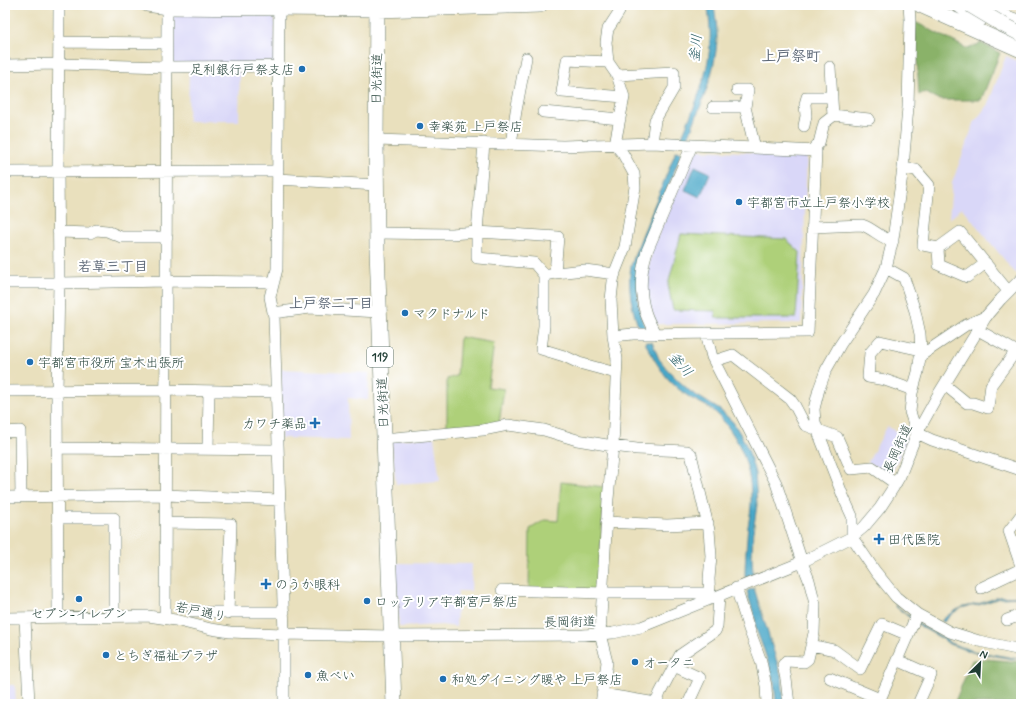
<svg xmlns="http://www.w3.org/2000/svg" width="1026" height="709" font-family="Mynerve,'Klee One',sans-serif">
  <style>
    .built { fill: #d9d7f8 }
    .green { fill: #aed079; stroke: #668656 }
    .forest { fill: #8ab269; stroke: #54784e }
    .water { fill: #4aa7c8; stroke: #34727e }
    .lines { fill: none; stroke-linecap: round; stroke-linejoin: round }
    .minor-casing { stroke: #667664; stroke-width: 12 }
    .major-casing { stroke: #667664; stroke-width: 14 }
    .highway-casing { stroke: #667664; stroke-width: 16 }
    .minor { stroke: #fff; stroke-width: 11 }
    .major { stroke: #fff; stroke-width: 13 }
    .highway { stroke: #fff; stroke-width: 15 }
    .highway-bridge-casing { stroke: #667664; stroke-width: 16; stroke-linecap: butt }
    .highway-bridge { stroke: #fff; stroke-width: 15 }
    .poi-dot { fill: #1f6fb2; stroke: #fff; stroke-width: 1.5 }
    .labels { text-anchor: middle; stroke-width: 4; stroke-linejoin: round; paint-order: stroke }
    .shield { fill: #fff; stroke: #627771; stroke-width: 1 }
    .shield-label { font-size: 12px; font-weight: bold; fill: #1f3d34 }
    .poi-label { font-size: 13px; fill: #1f3d34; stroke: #fff; text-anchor: start }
    .street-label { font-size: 13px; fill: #1f3d34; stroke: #fff }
    .water-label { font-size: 14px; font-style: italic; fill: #2e6268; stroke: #fff }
    .neighbourhood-label { font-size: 14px; font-weight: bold; fill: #5b6675; stroke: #fff }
    .quarter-label { font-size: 15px; font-weight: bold; fill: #5b6675; stroke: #fff }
  </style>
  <rect width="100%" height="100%" fill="#fff"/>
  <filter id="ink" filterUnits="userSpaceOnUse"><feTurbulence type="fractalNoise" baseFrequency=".025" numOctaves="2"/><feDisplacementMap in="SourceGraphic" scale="8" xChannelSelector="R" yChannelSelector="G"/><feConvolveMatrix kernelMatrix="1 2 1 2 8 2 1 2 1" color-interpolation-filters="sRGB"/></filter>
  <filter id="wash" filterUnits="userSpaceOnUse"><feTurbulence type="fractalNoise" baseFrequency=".012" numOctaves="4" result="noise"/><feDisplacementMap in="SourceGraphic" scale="16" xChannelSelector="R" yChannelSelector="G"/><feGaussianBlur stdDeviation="0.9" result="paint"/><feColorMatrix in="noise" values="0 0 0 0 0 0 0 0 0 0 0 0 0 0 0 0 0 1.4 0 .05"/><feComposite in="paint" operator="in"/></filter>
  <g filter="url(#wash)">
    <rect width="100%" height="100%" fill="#e9e0bd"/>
    <path class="built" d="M172,12L275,13V64L240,63L239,121H188L189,64H171Z
      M1006,56L1021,63V270L1016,274L962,208L949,219L952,183L974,123L988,104Z
      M695,150L807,155L801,323L657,324L647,301V277L652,249Z
      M281,369L369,373L368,400L348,398L349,440L281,438Z
      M887,427L908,437L891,475L868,462Z
      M434,437L440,481L396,484L391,440Z
      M395,563L472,564L471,591H458L456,627L442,625L399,627Z
      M5,685H15L16,704H5Z"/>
    <path class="green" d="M681,234L786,239L800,252L796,318H716L715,311L673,310L668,285Z
      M460,337L494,343L488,387L504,389L499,424L447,429V379L457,376Z
      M561,482L605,487L597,596L529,590L530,529L545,520L558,521Z"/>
    <path class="forest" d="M915,22L968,49L981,43L1000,53L981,100H940L924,92L919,95Z
      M985,659L1021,662V704H954L972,660Z"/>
    <path class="water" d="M708,7H714C716,17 717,27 717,38C716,74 699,108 687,141H680C693,110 708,77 710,44C711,31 709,19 708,7Z
      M676,151L682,152L643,248L638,301L641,317L648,331H640C632,311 627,288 631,266C633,261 634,256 636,251Z
      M695,166L710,173L700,197L685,190Z
      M645,342H652L659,359L667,369L680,382L691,392L720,410L733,422L741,435L748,449L755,473L757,505L753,532L752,557L753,574L745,577C745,564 746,551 747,537C747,526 751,515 751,504C752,478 745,451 730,430C725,423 720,416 714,411C705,404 694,401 685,394C666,381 655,362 645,342Z
      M754,588L782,678L784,704H776L774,681L764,650L756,629L755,619L747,591Z
      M1021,596V597L1000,598L978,605L963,607L953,613L944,622L941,621C956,608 960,608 978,604C985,602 992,599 999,597C1006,596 1014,597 1021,596Z
      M895,605L924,627L944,638L950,643L973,651L1014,658L1021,657V658L1014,659L972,652L949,644L943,639L923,628L895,606Z"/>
  </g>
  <g filter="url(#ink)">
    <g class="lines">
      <g class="minor-casing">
        <path id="minor" d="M279,5L277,269L270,297L274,317L284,634V704
          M909,5L910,20L908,107L903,168L893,239L886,268L874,294L840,345L826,370L819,389L814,409L815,422L820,437L843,496L852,516V537L875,571L896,597L917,614L950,632L979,641L1021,650
          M58,42L167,43
          M608,62L567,60L562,92L624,97
          M5,65L58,64L167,67L279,66
          M617,75L674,72V88L655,120L652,143
          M737,90H748L745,107L755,148
          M713,107H745
          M543,112L620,119
          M833,115L869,119
          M804,126L806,116L805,104L807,97H832
          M376,140L563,146L652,143L816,151L808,332L633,334L613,336
          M484,143L477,232V258L534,263L544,275
          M511,144L516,111L526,58
          M615,144L624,97L617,75L608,62L606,42L608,29L619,12
          M811,151L819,143L824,123L833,116L830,67
          M903,168L916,170L929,185L923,245L938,248L960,232L1008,291
          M5,172L278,171
          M278,179L376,185
          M812,227L862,225C874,229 880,238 893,241
          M58,232L90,233L96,230L107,231L121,237H167
          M377,233L451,234L477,232L558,237L555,273
          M938,248L939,265L967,277L986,263
          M886,268L904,278L915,311L920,334L921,350L918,372L912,393L910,412L917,433L932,440L1021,470
          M615,274L585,270L555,273L544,275V326L541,349L564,356L579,363L616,373
          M5,283H59L167,281L274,282
          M273,313L310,308L378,312
          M978,330L1021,354
          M706,333L712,357L776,483L802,562L809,580L815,604L814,633L808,659L804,662L786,661L783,665L786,679L789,704
          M655,334C652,327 647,319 645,311C639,291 641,270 647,251L692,145
          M920,356L966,325L987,316
          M714,361L733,355L790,399L795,406L805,425L837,437L851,469L872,467L896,484
          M945,385L967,403H973L988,408L991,385L1016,351
          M913,390L885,380L868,377L870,353L880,341L921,350
          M5,391L167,390L276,392
          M5,432L20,431L21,497
          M383,439L483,430L508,425L544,430L577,440L613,446L637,449L687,451L691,454L709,530L711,556L709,579L710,599
          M57,448L278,450
          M208,449L209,391
          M5,497L166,495L280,500
          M1021,515L1009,531L1021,566
          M58,518H114V616
          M606,522L667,525L708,523
          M166,523L231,524L228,613
          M736,588L749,629L761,661L766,686L767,704
          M981,588L1021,569
          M502,590L602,593H709
          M193,612H284
          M58,617L57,390L59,283L58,171L59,5
          M5,618L148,616L175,620L211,629L230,632L284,634L391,636L583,635L613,633L641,627L802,562L852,537L864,527L880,508L893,488L900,476L917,433L938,395L978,330L987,315L1001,299L1021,279
          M25,618L29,704
          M165,618L167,8
          M1007,620L1021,615
          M811,645L834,650L860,669L882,624L908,635
          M897,660L931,675L918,704
          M674,666L700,678L688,704
          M830,678L880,699
          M602,694L656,703
          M601,704L607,662L600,634L608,499L613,446L617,359L613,336L611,300L613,281L615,272L625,247L635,187L634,174L623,154L615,144
          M656,704L660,693L680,655L715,631L717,627L719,596
          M878,704L917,614"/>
      </g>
      <g class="major-casing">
        <path id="major" d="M147,5L167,8L377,10"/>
      </g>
      <g class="highway-casing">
        <path id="highway" d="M377,5L376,140L377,250L394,704
          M920,5L1021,50
          M959,5L980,19
          M377,10L540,5
          M984,10L1021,23"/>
      </g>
      <use href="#minor" class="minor"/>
      <use href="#major" class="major"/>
      <use href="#highway" class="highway"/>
      <g class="highway-bridge-casing">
        <path id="highway-bridge" d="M970,5L1000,23L1021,34"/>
      </g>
      <use href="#highway-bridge" class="highway-bridge"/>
    </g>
  </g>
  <g class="poi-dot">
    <circle cx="302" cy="69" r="4"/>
    <circle cx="420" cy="126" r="4"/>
    <circle cx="739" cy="202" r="4"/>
    <circle cx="405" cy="313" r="4"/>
    <circle cx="30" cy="362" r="4"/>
    <path d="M313 417h4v4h4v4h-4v4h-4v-4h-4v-4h4z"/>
    <path d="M877 533h4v4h4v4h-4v4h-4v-4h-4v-4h4z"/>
    <path d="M264 578h4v4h4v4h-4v4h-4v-4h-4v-4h4z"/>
    <circle cx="79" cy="599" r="4"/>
    <circle cx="367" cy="601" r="4"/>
    <circle cx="106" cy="655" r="4"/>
    <circle cx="635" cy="662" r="4"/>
    <circle cx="308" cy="675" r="4"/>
    <circle cx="443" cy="679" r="4"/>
  </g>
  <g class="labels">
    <rect class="shield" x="367" y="347" width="26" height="20" rx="3"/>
    <g class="shield-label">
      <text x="380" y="361">119</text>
    </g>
    <g class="poi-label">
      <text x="294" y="74" text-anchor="end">足利銀行戸祭支店</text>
      <text x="428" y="131">幸楽苑 上戸祭店</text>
      <text x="747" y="207">宇都宮市立上戸祭小学校</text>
      <text x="413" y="318">マクドナルド</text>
      <text x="38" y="367">宇都宮市役所 宝木出張所</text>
      <text x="307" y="428" text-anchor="end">カワチ薬品</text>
      <text x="888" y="544">田代医院</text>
      <text x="275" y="589">のうか眼科</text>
      <text x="375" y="606">ロッテリア宇都宮戸祭店</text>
      <text x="79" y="618" text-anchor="middle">セブン-イレブン</text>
      <text x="114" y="660">とちぎ福祉プラザ</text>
      <text x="643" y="667">オータニ</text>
      <text x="316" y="680">魚べい</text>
      <text x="451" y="684">和処ダイニング暖や 上戸祭店</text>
    </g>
    <g class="street-label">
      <text transform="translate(376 79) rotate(-89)" y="5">日光街道</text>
      <text transform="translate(382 403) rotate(-92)" y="5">日光街道</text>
      <text transform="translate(897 448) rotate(-66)" y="5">長岡街道</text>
      <text transform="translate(201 611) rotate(12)" y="5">若戸通り</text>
      <text transform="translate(570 621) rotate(-1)" y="5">長岡街道</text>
    </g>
    <g class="water-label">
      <text transform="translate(695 48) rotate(-84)" y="5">釜川</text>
      <text transform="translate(681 364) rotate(48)" y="5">釜川</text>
    </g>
    <g class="neighbourhood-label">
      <text x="113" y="271">若草三丁目</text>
      <text x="331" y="308">上戸祭二丁目</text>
    </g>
    <g class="quarter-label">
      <text x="791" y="61">上戸祭町</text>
    </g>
  </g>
  <rect width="1026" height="709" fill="none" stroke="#fff" stroke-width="20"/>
  <g transform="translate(980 663) rotate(24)" stroke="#ffffff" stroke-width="3" paint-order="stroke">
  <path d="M0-3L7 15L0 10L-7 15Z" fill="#1f3d34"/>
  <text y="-6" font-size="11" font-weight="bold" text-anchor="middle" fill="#1f3d34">N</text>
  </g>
</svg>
